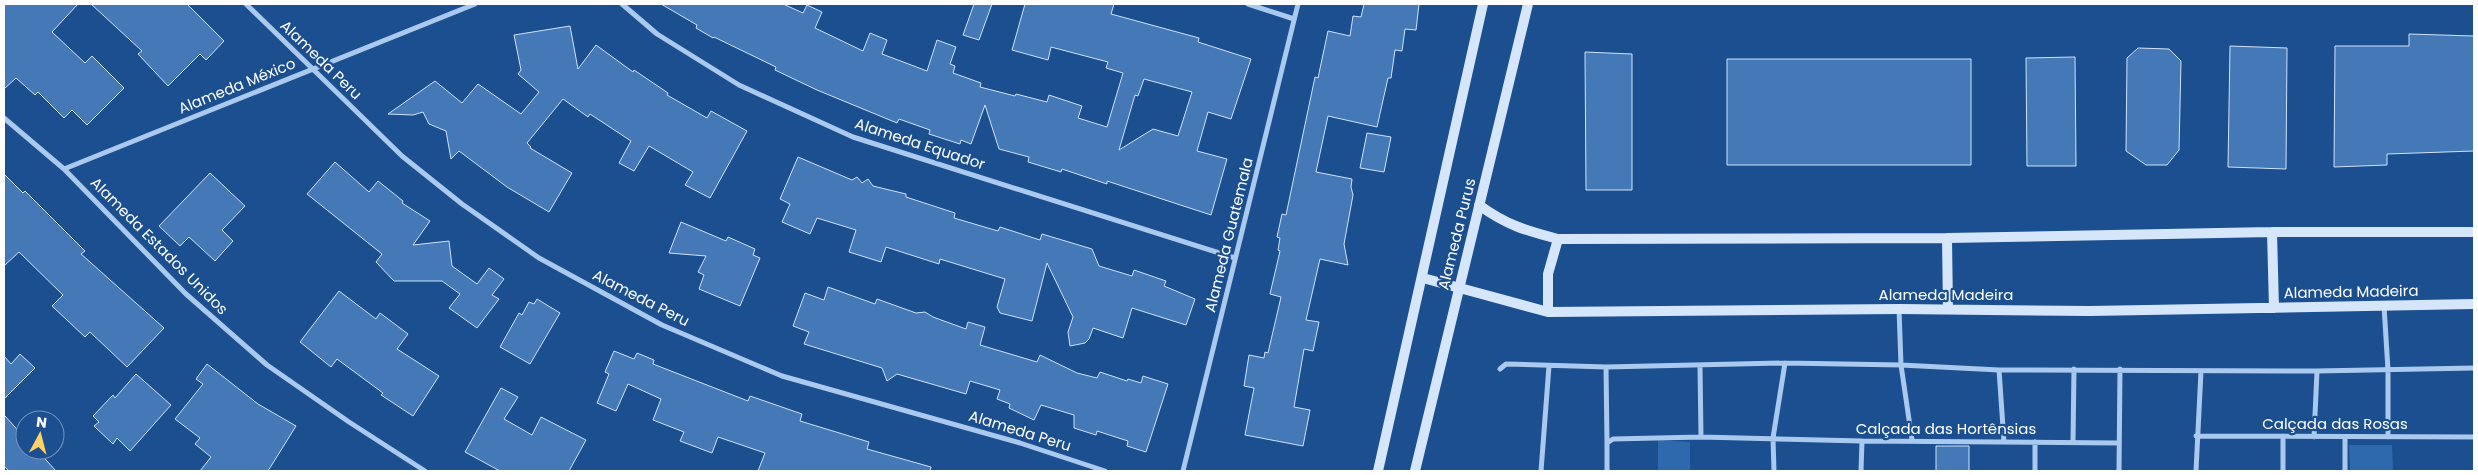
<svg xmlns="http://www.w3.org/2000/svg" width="2478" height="475" font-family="Poppins,sans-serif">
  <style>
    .green { fill: #2e69ad }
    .building { fill: #4478b7; stroke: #cfe3fa; fill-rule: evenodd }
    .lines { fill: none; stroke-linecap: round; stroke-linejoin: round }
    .street { stroke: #a9c9ee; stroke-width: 5 }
    .secondary { stroke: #d6e6fa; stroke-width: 10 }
    .labels { text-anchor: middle; stroke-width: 4.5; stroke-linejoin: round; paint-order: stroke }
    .street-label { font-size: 15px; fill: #fff; stroke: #1b4f8f }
  </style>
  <rect width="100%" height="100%" fill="#1b4f8f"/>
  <path class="green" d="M1658,440L1690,442V471H1658Z
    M2349,445H2392L2393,471H2350Z"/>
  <path class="building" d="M4,4H78L52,32L85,63L92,56L124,88L87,125L72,110L64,118L38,92L35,95L16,78L4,89Z
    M91,4H187L224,41L206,60L200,54L168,86L138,54L142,51Z
    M661,4H783L803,13L807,5L822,12L815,28L863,51L870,33L887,40L882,54L927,71L937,40L956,47L950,64L955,66L953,73L981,83L980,87L1015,96L1016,94L1047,102L1049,95L1082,106L1078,118L1107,127L1123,73L1106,68L1108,62L1051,47L1048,60L1012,50L1025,4H1114L1111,14L1199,38L1198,42L1251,59L1231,119L1208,112L1197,151L1227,159L1211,215L1107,181V184L1062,169L1061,172L1028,162L1029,157L999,149L985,105L971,144L961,140L960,144L929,134L930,130L899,119L897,123L817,90L775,70L776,67L714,37L713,38L696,28L697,25ZM1144,79L1192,92L1178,136L1153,129L1119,150L1135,95L1138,96Z
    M974,4H992L979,40L963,35Z
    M1364,4H1419L1416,30L1405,29L1402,51L1395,50L1391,78H1388L1377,127L1328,116L1316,172L1352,179L1351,187L1353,195L1344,244L1348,265L1320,259L1306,320L1319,322L1313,351L1304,349L1294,407L1310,410L1303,446L1245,435L1254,388L1244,386L1249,355L1264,358L1265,352L1268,353L1281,297L1270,294L1280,251L1278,250L1280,238L1277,237L1282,214L1286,215L1315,77L1318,78L1328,31L1350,36L1353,16L1361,17Z
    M570,26L578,69L596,45L633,72L634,70L668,93L667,95L707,118L711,111L747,131L710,198L685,185L693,172L649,146L634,171L619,163L631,141L590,114L588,117L563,99L527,143L531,147L530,148L572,173L549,212L507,187L459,151L451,159L446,131L429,124L423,112L413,115L388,114L435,81L462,103L478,84L521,114L539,92L518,74L521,70L514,35Z
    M2409,34L2474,36V151L2387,154V165L2334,167L2335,46H2409Z
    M2230,46L2287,48L2286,169L2228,167Z
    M2138,48L2169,49L2181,61L2179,150L2167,165H2146L2126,151L2127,58Z
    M1585,52L1632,54V190H1586Z
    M2075,57L2076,166H2027L2026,58Z
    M1727,59H1971V165H1727Z
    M1367,133L1391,137L1384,172L1360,168Z
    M798,157L852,180L857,177L862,183L868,179L873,186L906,194V197L955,213L954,218L998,231L1000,227L1040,240L1042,234L1092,249L1099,266L1132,276L1134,270L1166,281L1164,286L1195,299L1186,325L1132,308L1123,338L1093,328L1089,339L1085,343L1070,346L1068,332L1073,317L1047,263L1032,321L1000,313L997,307L1005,279L940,259L939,264L886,247L881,262L849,252L856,230L817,218L810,234L782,222L790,204L780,199Z
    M335,162L369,192L378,181L403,201L402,203L430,221L413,245L449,241L452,266L477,284L489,268L504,279L492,295L499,299L477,328L449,308L460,294L442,281H394L376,262L382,254L307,194Z
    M210,173L245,206L222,230L233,241L215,261L189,237L180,246L159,226Z
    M4,174L23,193L25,191L85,251L81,254L164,328L127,367L90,332L85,337L52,306L63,295L19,252L4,266Z
    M681,222L726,241L728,237L755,249L753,255L760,258L740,306L699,289L704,275L698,272L706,256L669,253Z
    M828,287L875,304L877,299L916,313L925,312L933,317L966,329L968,322L985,327L980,345L1037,362L1040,355L1077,373L1097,378L1100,372L1127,381L1128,379L1141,383L1143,376L1168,384L1146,452L1127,446L1128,441L1097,431L1096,435L1074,428V415L1041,405L1034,420L1009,408L1010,404L997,399L1000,390L970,381L966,394L897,374L887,381L882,368L804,344L809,332L793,326L805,293L824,300Z
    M339,291L376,319L380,313L408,334L397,349L439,376L413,416L381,395L383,393L337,359L331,367L300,342Z
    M537,299L560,313L530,364L500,347L519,313L522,315L529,302L534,304Z
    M614,351L634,359L637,353L654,360L653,364L748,401L750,396L802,414L800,421L869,442L867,449L931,467L930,471H758L765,453L718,437L712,453L680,441L684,432L653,420L661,399L628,384L616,411L597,403L609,374L605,372Z
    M20,354L35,368L4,399V356L11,364Z
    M207,364L258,404L296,426L268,471H200L211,457L195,444L200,438L175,419L203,384L196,379Z
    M136,374L171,405L130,451L117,438L113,444L94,426L99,422L93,416L113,395L115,398Z
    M501,388L518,397L504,419L532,435L541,417L586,440L569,471H500L465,452Z
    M4,415L25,438V450H37L56,471H9L4,466Z
    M1936,446H1969V471H1936Z"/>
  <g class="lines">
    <path class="street" d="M246,4L402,156L462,204L539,258L662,325L782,376L1020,443L1105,471
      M622,4L657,34L739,85L853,137L1235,258
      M1248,4L1294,19
      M4,118L64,169L186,294L267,365L349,422L425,471
      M64,169L475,4
      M2384,306L2388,370V437
      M1899,309L1901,365L1912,440
      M1700,366L1701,437
      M1606,367L1607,443
      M1500,369L1506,364L1606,367L1785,363L1901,365L1999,370L2317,371L2474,368
      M1999,370L2004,442
      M2196,436L2474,437
      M2314,437L2317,371
      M2035,442V471
      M2073,442L2074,369
      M1183,471L1298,4
      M1541,471L1549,366
      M1607,471V443L1613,439L1701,437L1862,441L2118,443
      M1774,471L1773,438L1785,363
      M1861,471L1862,441
      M2119,471L2120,369
      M2196,471L2201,371
      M2283,471V436
      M2345,471V437"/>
    <path class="secondary" d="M1479,205C1506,225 1527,231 1558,239L1947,238L2272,232H2474
      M2272,232L2274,308
      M1947,238L1948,309
      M1423,278L1548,312L1899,309L2090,311L2474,304
      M1548,312V274L1558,239
      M1378,471L1483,4
      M1415,471L1528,4"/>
  </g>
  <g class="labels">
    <g class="street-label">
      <text transform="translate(321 60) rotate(44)" y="5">Alameda Peru</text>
      <text transform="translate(237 86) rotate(-22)" y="5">Alameda México</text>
      <text transform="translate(920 144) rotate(18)" y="5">Alameda Equador</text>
      <text transform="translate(1457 234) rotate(-76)" y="5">Alameda Purus</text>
      <text transform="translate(1229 235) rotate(-76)" y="5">Alameda Guatemala</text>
      <text transform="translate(159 246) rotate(45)" y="5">Alameda Estados Unidos</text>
      <text transform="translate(2351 292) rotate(-1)" y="5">Alameda Madeira</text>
      <text x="1946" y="300">Alameda Madeira</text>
      <text transform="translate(641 298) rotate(27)" y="5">Alameda Peru</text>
      <text x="2335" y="429">Calçada das Rosas</text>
      <text x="1946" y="434">Calçada das Hortênsias</text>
      <text transform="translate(1020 431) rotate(17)" y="5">Alameda Peru</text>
    </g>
  </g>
  <rect width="2478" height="475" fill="none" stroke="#ffffff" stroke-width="10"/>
  <g transform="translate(40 435) rotate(7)"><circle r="24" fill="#1b4f8f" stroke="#7695bc"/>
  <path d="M0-4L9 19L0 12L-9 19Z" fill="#ffd166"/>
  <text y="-8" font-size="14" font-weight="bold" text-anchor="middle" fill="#ffffff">N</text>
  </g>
</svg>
